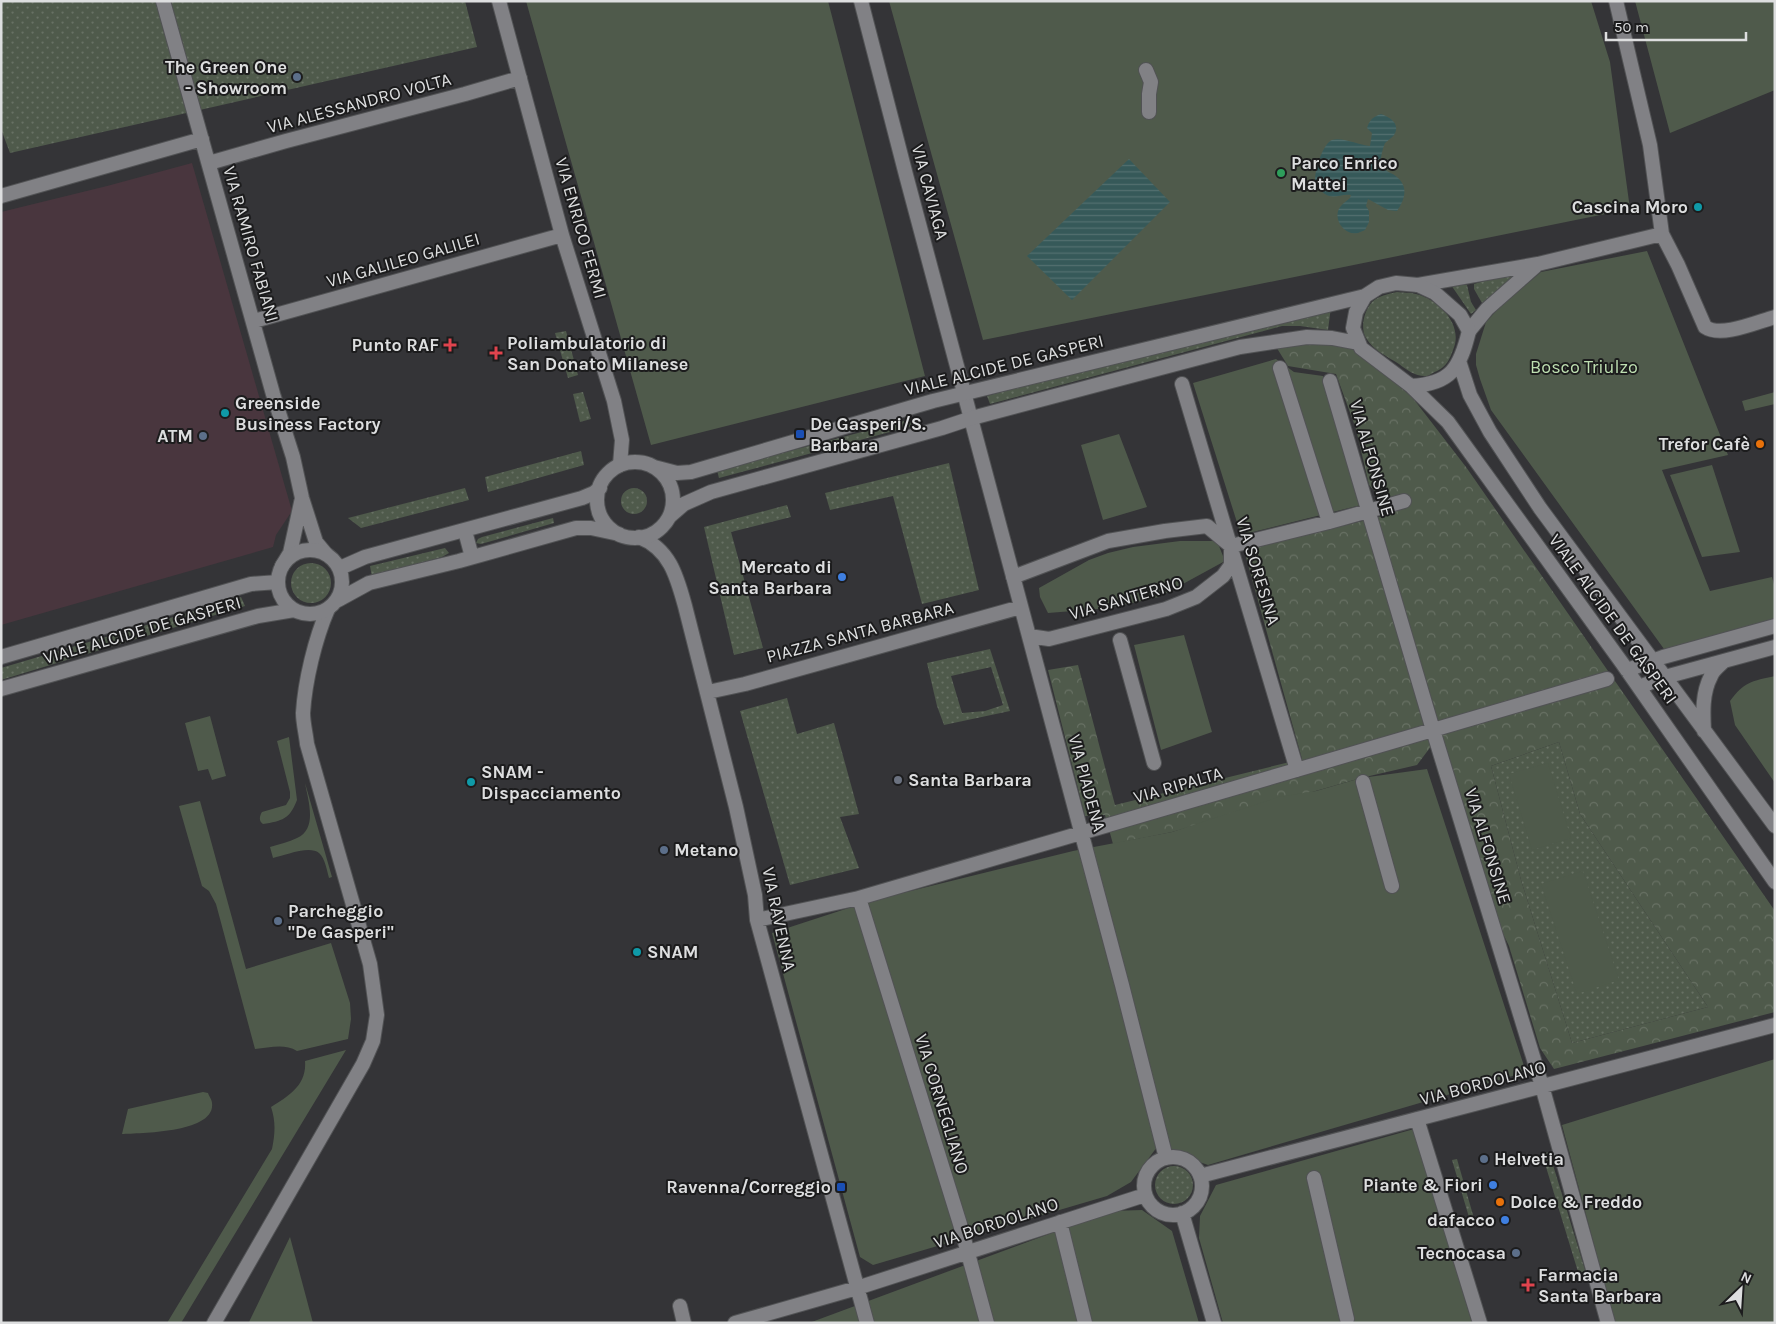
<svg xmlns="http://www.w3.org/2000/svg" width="1776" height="1324" font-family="Karla,sans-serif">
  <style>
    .commercial { fill: #49363e }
    .grass { fill: url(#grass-dots); fill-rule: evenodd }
    .forest { fill: url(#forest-crowns); fill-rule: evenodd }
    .garden { fill: #4f5a4b }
    .water { fill: url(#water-rules) }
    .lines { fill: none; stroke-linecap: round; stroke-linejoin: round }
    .pedestrian-casing { stroke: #515254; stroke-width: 16 }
    .minor-casing { stroke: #515254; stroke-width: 16 }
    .tertiary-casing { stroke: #515254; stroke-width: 16 }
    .pedestrian { stroke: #818185; stroke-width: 14 }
    .minor { stroke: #818185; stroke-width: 14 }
    .tertiary { stroke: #818185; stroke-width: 14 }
    .service-dot { fill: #5c6f8a; stroke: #1c1c1d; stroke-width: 2 }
    .leisure-dot { fill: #2e9e5b; stroke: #1c1c1d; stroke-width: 2 }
    .culture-dot { fill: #0f9aa8; stroke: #1c1c1d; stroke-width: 2 }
    .health-dot { fill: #e0444e; stroke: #1c1c1d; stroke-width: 2 }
    .transit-dot { fill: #1a4fb4; stroke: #1c1c1d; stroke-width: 2 }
    .food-dot { fill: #e8710a; stroke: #1c1c1d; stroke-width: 2 }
    .shop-dot { fill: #3f7fe0; stroke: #1c1c1d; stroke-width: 2 }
    .worship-dot { fill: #6b7280; stroke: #1c1c1d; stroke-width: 2 }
    .labels { text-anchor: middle; stroke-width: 4; stroke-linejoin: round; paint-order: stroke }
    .poi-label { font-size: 18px; font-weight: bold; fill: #dddedf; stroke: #1c1c1d; text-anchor: start }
    .street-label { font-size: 18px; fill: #dddedf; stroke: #1c1c1d }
    .park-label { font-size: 18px; fill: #bedfb1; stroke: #1c1c1d }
  </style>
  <defs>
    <pattern id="grass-dots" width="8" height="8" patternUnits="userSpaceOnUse" patternTransform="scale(1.25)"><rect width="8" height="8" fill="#4f5a4b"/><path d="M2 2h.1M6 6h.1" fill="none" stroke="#687164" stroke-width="1.8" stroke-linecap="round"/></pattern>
    <pattern id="forest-crowns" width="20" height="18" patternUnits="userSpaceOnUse" patternTransform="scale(1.25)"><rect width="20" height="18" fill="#4f5a4b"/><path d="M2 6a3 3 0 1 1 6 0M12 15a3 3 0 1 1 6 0" fill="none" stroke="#687164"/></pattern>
    <pattern id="water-rules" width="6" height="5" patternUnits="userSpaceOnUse" patternTransform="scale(1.25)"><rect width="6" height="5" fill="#365959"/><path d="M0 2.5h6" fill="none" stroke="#537070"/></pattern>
  </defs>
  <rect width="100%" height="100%" fill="#343437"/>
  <path class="commercial" d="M192,163L292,511L276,535L273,547L1,625V212L107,186Z"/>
  <path class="grass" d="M1,1H465L477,47L10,153L1,129Z
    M1513,272L1519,274L1482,303L1474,289V284Z
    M1451,285H1467L1471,302L1476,310L1471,314Z
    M1397,292C1403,293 1410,292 1416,294C1440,300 1464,326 1453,350C1450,359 1446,367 1437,371C1434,372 1430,375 1427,376C1416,377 1407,370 1399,364C1388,357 1373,350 1366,338C1360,328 1364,311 1372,302C1378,296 1388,294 1397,292Z
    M1331,307L1328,330L1300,326H1282L990,404L987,396L1080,369Z
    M566,331L578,375L568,378L555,333Z
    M583,392L591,419L580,422L573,394Z
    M911,419L913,421L912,426L719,478L717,470Z
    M581,451L584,465L488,492L485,477Z
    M949,463L979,590L922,604L893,496L830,510L825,493Z
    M621 501a13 13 0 1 1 26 0a13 13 0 1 1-26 0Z
    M465,488L469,500L361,528L348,518Z
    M787,505L791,517L731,532L763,648L734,655L704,527Z
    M553,518L554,523L481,544L476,543L478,539L482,537Z
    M445,548L449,553L442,557L372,577L370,566Z
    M291 583a20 20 0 1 1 40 0a20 20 0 1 1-40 0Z
    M241,597L245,606L1,680V668Z
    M990,649L1010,711L944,725L937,706L927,663ZM991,667L1003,705L985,711L962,713L951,676Z
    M787,698L797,734L834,723L859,814L840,817L859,868L790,885L740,711Z
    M1559,742L1580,814L1708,1007L1572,1043L1521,880L1491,766Z
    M1549,1152L1586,1273L1579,1275L1542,1154Z
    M1457,1159L1475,1222L1471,1224L1452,1160Z
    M1155 1185a19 19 0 1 1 38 0a19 19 0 1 1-38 0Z"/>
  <path class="forest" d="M1322,343L1354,348L1412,397L1466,467L1775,911V1012L1554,1069L1540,1048L1509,946L1486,899L1435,741L1417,765L1361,778L1172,832L1113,844L1105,815L1085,816L1048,670L1078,665L1115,805L1302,759L1244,550L1395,513L1369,485L1356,429L1336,374L1288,366L1275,345ZM1559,742L1580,814L1708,1007L1572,1043L1521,880L1491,766Z"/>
  <path class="garden" d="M526,1H828L925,376L651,445Z
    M889,1H1591L1610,62L1630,209L983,340Z
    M1635,1H1775V90L1670,133Z
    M1647,251L1728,455L1662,470L1710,591L1772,577L1775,588V622L1664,649L1491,410L1480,379L1476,365V354L1486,322L1499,308L1541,272Z
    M1276,359L1294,372L1323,376L1361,505L1241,535L1193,383Z
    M1775,392V404L1745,411L1742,401Z
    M1119,434L1147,507L1103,520L1081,445Z
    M1712,465L1740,552L1702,557L1670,475Z
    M1180,541H1217L1225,561L1159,597L1110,608L1048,613L1040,597L1039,588L1089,560L1108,553L1133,547Z
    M1184,635L1212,732L1161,750L1134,645Z
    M1775,676V783L1735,725L1730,701C1744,682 1752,681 1775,676Z
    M210,716L226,776L212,780L208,769L198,771L185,723Z
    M289,737L297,800C290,819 282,821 263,824C258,821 260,815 262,812L286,805L290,798V792L277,741Z
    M1548,763L1571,838L1532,850L1509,774Z
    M1427,769L1526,1072L1208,1165L1157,1147L1131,1182L1107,1196L873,1265L860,1257L772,933L870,901L1073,851L1172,832L1279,797L1316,791L1361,778Z
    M305,783L332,877L329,878C327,871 325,858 319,853C309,845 284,856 273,858L270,847C279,844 289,842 297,838C318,829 308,800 305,783Z
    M200,801L246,969L331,943L350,1003L351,1019L348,1039L297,1051C284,1043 269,1048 255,1049L216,904L209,891L202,886L179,806Z
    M1583,871L1619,980L1577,994L1541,884Z
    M346,1050L181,1323H167L272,1149C275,1134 276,1122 271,1107C289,1096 307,1085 305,1061Z
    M1775,1059V1323H1615L1562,1125Z
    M203,1092L208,1093C209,1096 212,1100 212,1103C216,1133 140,1133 122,1134L128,1109Z
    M1414,1129L1472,1323H1223L1199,1238L1200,1216L1216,1185Z
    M1142,1210L1172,1231L1199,1323H809L1111,1211Z
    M290,1237L313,1323H249V1322Z"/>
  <path class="water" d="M1381,114C1390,117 1401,124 1394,135C1392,138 1388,140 1385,143C1382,150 1381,157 1380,164C1387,174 1391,171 1398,178C1409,188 1404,201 1397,211L1388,210L1368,199L1366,206L1369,211V222L1365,230C1363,231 1360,232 1358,233C1344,236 1331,217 1341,206C1343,203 1347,201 1350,198L1351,195C1342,193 1334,200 1325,194C1322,192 1318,189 1316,186C1312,177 1322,144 1332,140C1343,137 1358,145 1370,146L1372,133L1367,128C1370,119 1373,117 1381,114Z
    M1129,159L1170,202L1072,300L1027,256Z"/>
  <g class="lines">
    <g class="pedestrian-casing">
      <path id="pedestrian" d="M1146,70L1151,82L1149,94V112
        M1120,640L1154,763
        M1363,782L1392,886
        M1314,1178L1347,1319"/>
    </g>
    <g class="minor-casing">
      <path id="minor" d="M163,1L273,394L293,457L302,498L316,542L326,554
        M499,1L562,235L614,401L622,440L620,465
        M861,1L906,175L1122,985L1166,1158
        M1616,1L1650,145L1662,234L1678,265L1705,327C1721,338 1757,322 1775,317
        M209,163L286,141L465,94L520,78
        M1,196L202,139
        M1418,285L1538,264L1662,234
        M254,321L562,235
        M1469,331L1487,309L1538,264
        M1280,368L1329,522
        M1330,381L1433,730L1542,1086L1608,1323
        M1182,384L1297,770
        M639,537C670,549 677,577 685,606L736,807L755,895L757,920L867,1323
        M1231,546L1329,522L1404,501
        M282,566L290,553L302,498
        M1013,577L1108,541L1165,531L1207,526L1231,546V565L1223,576L1196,597L1166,609L1049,639L1029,636
        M708,692L745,684L1021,607
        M859,898L960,1224L987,1323
        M757,920L859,898L1607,679
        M1417,1119L1480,1323
        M1144 1186a29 29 0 1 1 58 0a29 29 0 1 1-58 0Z
        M1200,1176L1775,1025
        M1182,1213L1214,1323
        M1060,1222L1085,1323
        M680,1306L684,1323
        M214,1323L363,1064L373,1041L377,1015L370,964L307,744C306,734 303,723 303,713C305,681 315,639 328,609
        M735,1323L857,1288L1145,1195"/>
    </g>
    <g class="tertiary-casing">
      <path id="tertiary" d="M1459,361L1470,395L1490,432L1540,508L1775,826
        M1411,386C1451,384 1460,368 1469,331L1460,315L1435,293L1418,285L1396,283L1379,287L1365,296L1356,312L1353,328L1361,348L1411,386L1448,422L1622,663L1775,882
        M597 500a38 38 0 1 1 76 0a38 38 0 1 1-76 0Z
        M654,467L677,473L691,472L933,401L1365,296
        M669,517L684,504L711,492L942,428L972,418L1240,347L1307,337L1332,338L1358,343
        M465,531L472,557
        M278 582a32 32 0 1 1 64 0a32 32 0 1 1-64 0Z
        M340,568L365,557L582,498L594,493L600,488
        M338,600L369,583L459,561L576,528H591L619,534
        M1,657L251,584L278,582
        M1627,670L1663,657L1775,626
        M1639,687L1665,677L1775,647
        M1,689L258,616L294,610
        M1704,731C1703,713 1702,693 1711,676C1713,670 1720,665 1724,661"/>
    </g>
    <use href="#pedestrian" class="pedestrian"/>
    <use href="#minor" class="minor"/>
    <use href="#tertiary" class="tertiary"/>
  </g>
  <g class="service-dot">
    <circle cx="297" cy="77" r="5"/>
    <circle cx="203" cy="436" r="5"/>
    <circle cx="664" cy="850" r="5"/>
    <circle cx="278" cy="921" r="5"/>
    <circle cx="1484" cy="1159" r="5"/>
    <circle cx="1516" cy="1253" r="5"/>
  </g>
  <circle class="leisure-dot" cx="1281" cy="173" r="5"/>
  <g class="culture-dot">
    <circle cx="1698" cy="207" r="5"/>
    <circle cx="225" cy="413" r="5"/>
    <circle cx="471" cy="782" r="5"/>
    <circle cx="637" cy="952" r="5"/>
  </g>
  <g class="health-dot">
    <path d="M447.5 337.5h5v5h5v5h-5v5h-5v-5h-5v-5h5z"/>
    <path d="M493.5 345.5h5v5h5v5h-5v5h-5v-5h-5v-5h5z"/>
    <path d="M1525.5 1277.5h5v5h5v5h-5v5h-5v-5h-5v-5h5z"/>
  </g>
  <g class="transit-dot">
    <rect x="795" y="429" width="10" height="10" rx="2.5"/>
    <rect x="836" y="1182" width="10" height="10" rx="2.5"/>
  </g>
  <g class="food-dot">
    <circle cx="1760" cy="444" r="5"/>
    <circle cx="1500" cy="1202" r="5"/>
  </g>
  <g class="shop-dot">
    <circle cx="842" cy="577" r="5"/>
    <circle cx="1493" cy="1185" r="5"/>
    <circle cx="1505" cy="1220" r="5"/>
  </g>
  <circle class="worship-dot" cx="898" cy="780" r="5"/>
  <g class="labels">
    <g class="poi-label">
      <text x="287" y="73" text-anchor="end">The Green One<tspan x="287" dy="21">- Showroom</tspan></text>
      <text x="1291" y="169">Parco Enrico<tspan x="1291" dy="21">Mattei</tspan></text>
      <text x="1688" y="213" text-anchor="end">Cascina Moro</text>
      <text x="507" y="349">Poliambulatorio di<tspan x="507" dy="21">San Donato Milanese</tspan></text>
      <text x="439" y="351" text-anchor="end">Punto RAF</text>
      <text x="235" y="409">Greenside<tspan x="235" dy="21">Business Factory</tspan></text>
      <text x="810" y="430">De Gasperi/S.<tspan x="810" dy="21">Barbara</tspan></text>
      <text x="193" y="442" text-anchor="end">ATM</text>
      <text x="1750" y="450" text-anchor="end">Trefor Cafè</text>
      <text x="832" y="573" text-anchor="end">Mercato di<tspan x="832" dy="21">Santa Barbara</tspan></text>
      <text x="481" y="778">SNAM -<tspan x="481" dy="21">Dispacciamento</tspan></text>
      <text x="908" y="786">Santa Barbara</text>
      <text x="674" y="856">Metano</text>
      <text x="288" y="917">Parcheggio<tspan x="288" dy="21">"De Gasperi"</tspan></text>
      <text x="647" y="958">SNAM</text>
      <text x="1494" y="1165">Helvetia</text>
      <text x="1483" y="1191" text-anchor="end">Piante &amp; Fiori</text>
      <text x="831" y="1193" text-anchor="end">Ravenna/Correggio</text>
      <text x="1510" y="1208">Dolce &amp; Freddo</text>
      <text x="1495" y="1226" text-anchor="end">dafacco</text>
      <text x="1506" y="1259" text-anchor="end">Tecnocasa</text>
      <text x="1538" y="1281">Farmacia<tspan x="1538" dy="21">Santa Barbara</tspan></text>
    </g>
    <g class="street-label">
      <text transform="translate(359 103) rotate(-15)" y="6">VIA ALESSANDRO VOLTA</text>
      <text transform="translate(930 192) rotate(75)" y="6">VIA CAVIAGA</text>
      <text transform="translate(581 228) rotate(74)" y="6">VIA ENRICO FERMI</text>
      <text transform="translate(251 244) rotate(74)" y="6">VIA RAMIRO FABIANI</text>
      <text transform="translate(403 260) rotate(-16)" y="6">VIA GALILEO GALILEI</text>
      <text transform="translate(1004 365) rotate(-14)" y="6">VIALE ALCIDE DE GASPERI</text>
      <text transform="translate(1372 458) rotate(74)" y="6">VIA ALFONSINE</text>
      <text transform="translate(1258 571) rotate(73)" y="6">VIA SORESINA</text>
      <text transform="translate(1126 598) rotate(-16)" y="6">VIA SANTERNO</text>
      <text transform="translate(1613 619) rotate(54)" y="6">VIALE ALCIDE DE GASPERI</text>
      <text transform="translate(142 630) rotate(-16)" y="6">VIALE ALCIDE DE GASPERI</text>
      <text transform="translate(860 632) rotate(-15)" y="6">PIAZZA SANTA BARBARA</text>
      <text transform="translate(1087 783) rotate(75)" y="6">VIA PIADENA</text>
      <text transform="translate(1178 785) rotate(-16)" y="6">VIA RIPALTA</text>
      <text transform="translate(1488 846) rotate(73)" y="6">VIA ALFONSINE</text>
      <text transform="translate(779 919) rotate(78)" y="6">VIA RAVENNA</text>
      <text transform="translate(1483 1083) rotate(-15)" y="6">VIA BORDOLANO</text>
      <text transform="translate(942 1104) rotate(73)" y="6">VIA CORNEGLIANO</text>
      <text transform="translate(996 1223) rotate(-18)" y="6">VIA BORDOLANO</text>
    </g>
    <g class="park-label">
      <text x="1584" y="373">Bosco Triulzo</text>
    </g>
  </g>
  <rect width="1776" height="1324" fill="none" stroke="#dddedf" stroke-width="5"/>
  <g transform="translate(1741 1289) rotate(25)" stroke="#1c1c1d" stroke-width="4" paint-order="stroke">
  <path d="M0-4L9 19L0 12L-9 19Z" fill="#dddedf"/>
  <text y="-8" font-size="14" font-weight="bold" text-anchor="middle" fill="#dddedf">N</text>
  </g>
  <path d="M1606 32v8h140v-8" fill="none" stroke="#dddedf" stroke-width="2.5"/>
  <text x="1614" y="32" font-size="15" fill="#dddedf" stroke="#1c1c1d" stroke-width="4" paint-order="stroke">50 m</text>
</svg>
